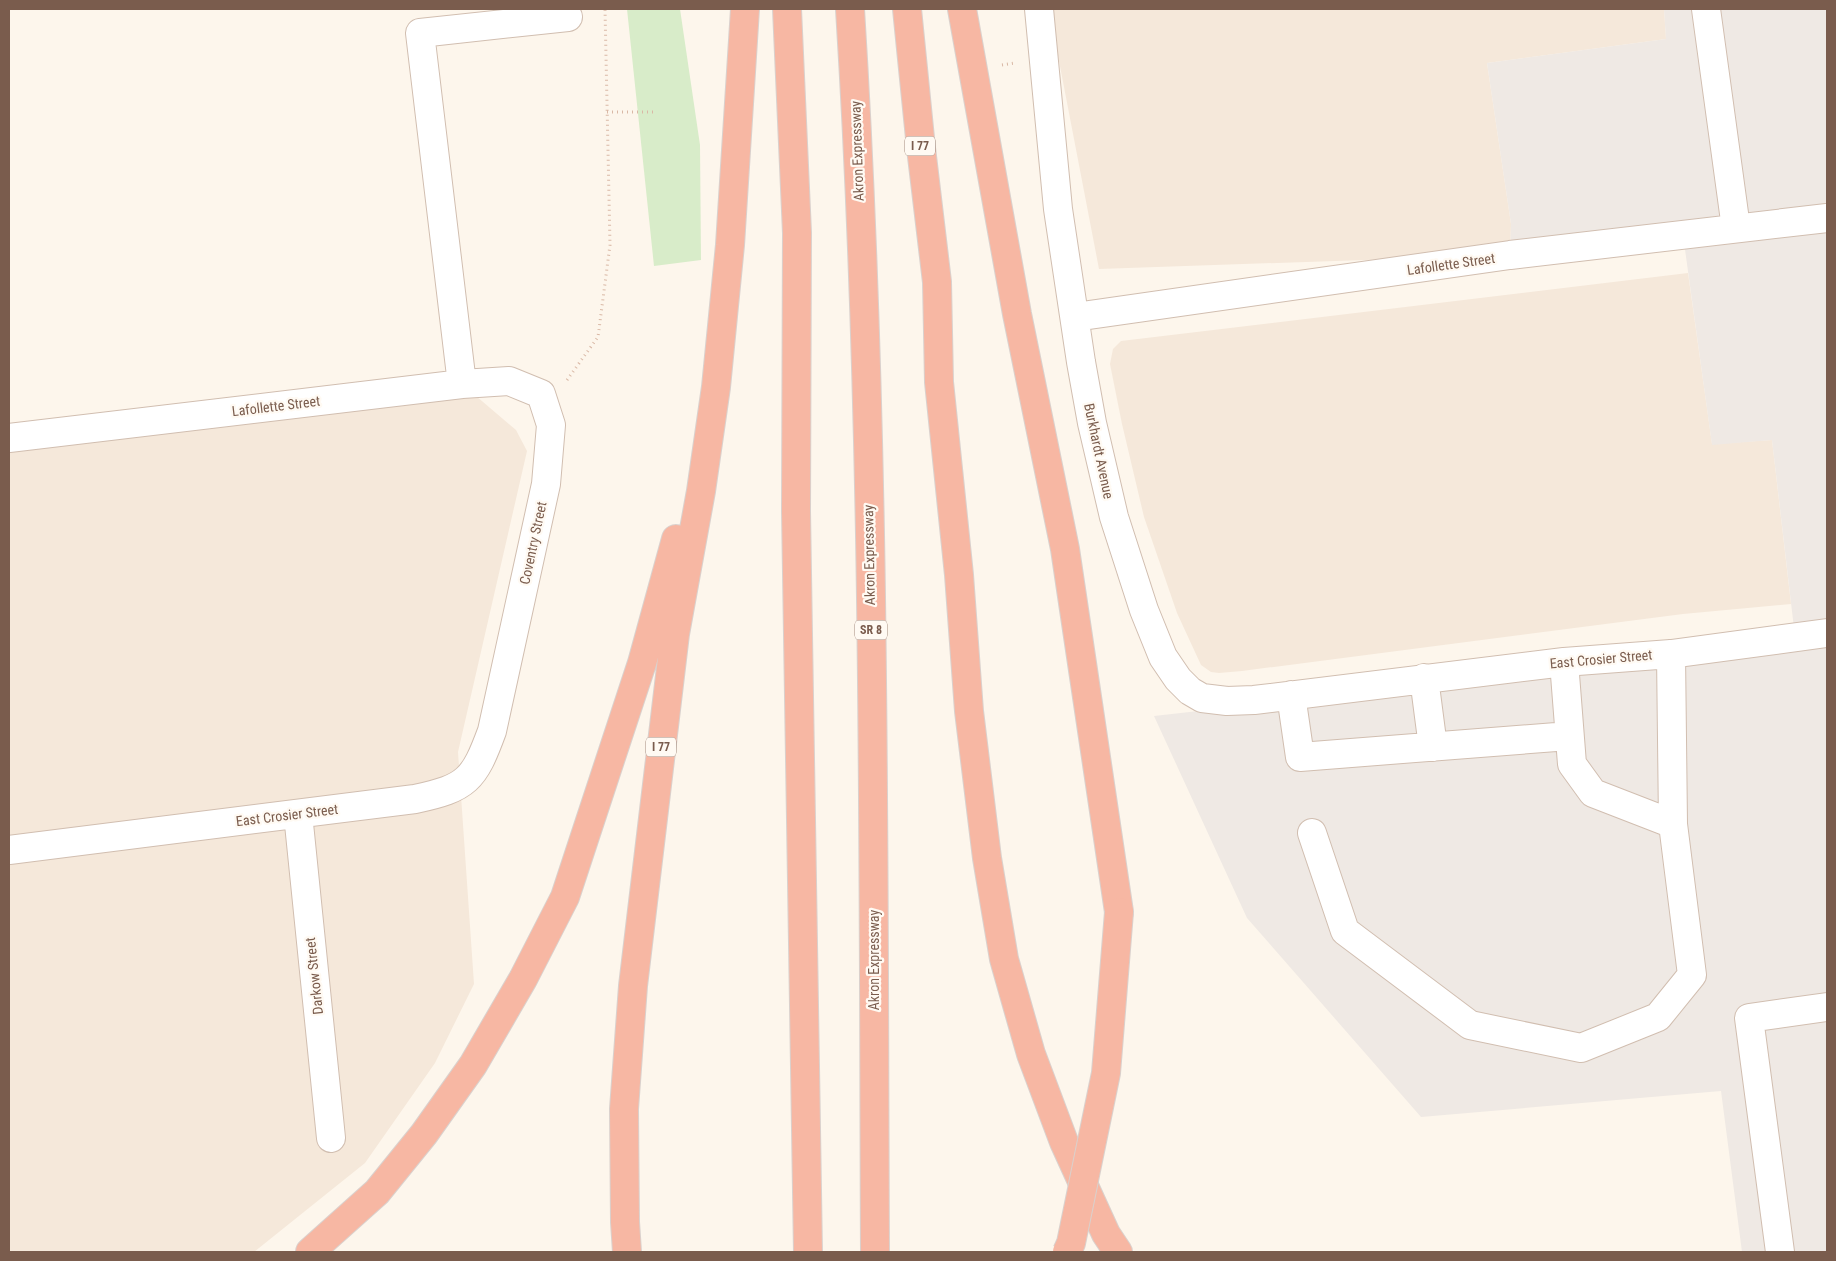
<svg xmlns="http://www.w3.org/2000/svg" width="1836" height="1261" font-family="'Roboto Condensed',sans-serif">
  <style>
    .residential { fill: #f5e8da }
    .industrial { fill: #efe9e4 }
    .green { fill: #d8ecc9 }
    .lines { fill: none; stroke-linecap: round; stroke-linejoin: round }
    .minor-casing { stroke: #d1beb0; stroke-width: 30 }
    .highway-casing { stroke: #dad1cd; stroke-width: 30 }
    .path { stroke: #d9b8a5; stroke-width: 3; stroke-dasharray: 1 4; stroke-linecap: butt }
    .minor { stroke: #fff; stroke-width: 28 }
    .highway { stroke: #f7b7a3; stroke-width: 28 }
    .highway-bridge-casing { stroke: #dad1cd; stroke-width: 30; stroke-linecap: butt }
    .highway-bridge { stroke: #f7b7a3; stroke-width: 28 }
    .labels { text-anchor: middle; stroke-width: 4.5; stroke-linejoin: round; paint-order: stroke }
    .shield { fill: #fffaf3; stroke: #a28b7f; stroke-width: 1 }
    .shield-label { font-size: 12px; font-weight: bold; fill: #7a5c4d }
    .street-label { font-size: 14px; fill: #7a5c4d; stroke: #fffaf3 }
  </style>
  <rect width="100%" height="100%" fill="#fdf6ec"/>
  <path class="residential" d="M1049,9H1664L1666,39L1487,63L1511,224L1510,255L1099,269Z
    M1688,273L1712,444L1772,440L1791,604L1683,614L1242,671L1219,673L1211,672L1201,665L1177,613L1144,517L1122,424L1110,364L1113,349L1121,341Z
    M462,384L516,430L527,451L458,752L474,984L435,1063L365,1163L254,1252H9V438Z"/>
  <path class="industrial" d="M1664,9H1827V633L1795,637L1772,440L1712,445L1683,235L1510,255L1511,224L1487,63L1666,39Z
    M1827,641V1252H1742L1721,1091L1421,1117L1247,918L1154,716Z"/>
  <path class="green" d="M627,9H680L700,145L701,260L654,266Z"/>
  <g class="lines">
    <g class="minor-casing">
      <path id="minor" d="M1039,9L1058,209L1081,362L1092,423L1114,517L1144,610L1163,657L1178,679L1190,691L1202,698L1227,701L1254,700L1564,662L1671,654L1827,633
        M1706,9L1736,228
        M1075,317L1510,255L1827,218
        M462,384L420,33L568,17
        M9,438L462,384L509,381L541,394L551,425L546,484L492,731C474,780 467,788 415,799L9,850
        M1671,654L1673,824
        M1424,678L1433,747
        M1291,695L1300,757L1569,736
        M298,814L331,1138
        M1312,833L1345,931L1470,1025L1581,1048L1658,1017L1692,975L1673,824L1593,793L1572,764L1564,662
        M1780,1252L1749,1018L1827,1007"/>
    </g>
    <g class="highway-casing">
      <path id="highway" d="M787,9L797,233L796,511L808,1252
        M850,9C876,423 873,838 875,1252
        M907,9L921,148L937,282L939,382L959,575L969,711L987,858L1004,959L1031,1054L1064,1142L1106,1234L1118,1252
        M962,9L1017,314L1065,549L1119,912
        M310,1252L377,1192L424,1134L473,1065L523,979L565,897L642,663L676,539
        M627,1252L625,1222L624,1109L633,986L675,634L701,491L716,387L730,245L745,9"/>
    </g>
    <path class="path" d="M1002,65L1015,63
      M607,112H654
      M567,380L598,337L610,245L605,9"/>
    <use href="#minor" class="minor"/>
    <use href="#highway" class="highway"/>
    <g class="highway-bridge-casing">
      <path id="highway-bridge" d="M1067,1252L1071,1243L1106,1073L1119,912"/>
    </g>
    <use href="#highway-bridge" class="highway-bridge"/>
  </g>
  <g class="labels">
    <g class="shield">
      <rect x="905" y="136.5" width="30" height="19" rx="4"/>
      <rect x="855" y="620.5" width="32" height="19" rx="4"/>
      <rect x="646" y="737.5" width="30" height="19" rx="4"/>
    </g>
    <g class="shield-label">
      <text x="920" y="150">I 77</text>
      <text x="871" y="634">SR 8</text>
      <text x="661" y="751">I 77</text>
    </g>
    <g class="street-label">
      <text transform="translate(857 151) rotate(-92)" y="5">Akron Expressway</text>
      <text transform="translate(1451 264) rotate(-8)" y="5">Lafollette Street</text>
      <text transform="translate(276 406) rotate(-7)" y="5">Lafollette Street</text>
      <text transform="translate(1099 451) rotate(78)" y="5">Burkhardt Avenue</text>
      <text transform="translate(533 543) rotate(-78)" y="5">Coventry Street</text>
      <text transform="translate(869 555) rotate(-91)" y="5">Akron Expressway</text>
      <text transform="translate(1601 659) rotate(-5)" y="5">East Crosier Street</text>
      <text transform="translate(287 815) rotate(-7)" y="5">East Crosier Street</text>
      <text transform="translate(874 960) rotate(-90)" y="5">Akron Expressway</text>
      <text transform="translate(314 976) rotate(-96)" y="5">Darkow Street</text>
    </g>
  </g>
  <rect width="1836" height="1261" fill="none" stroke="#7a5c4d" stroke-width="20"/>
</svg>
